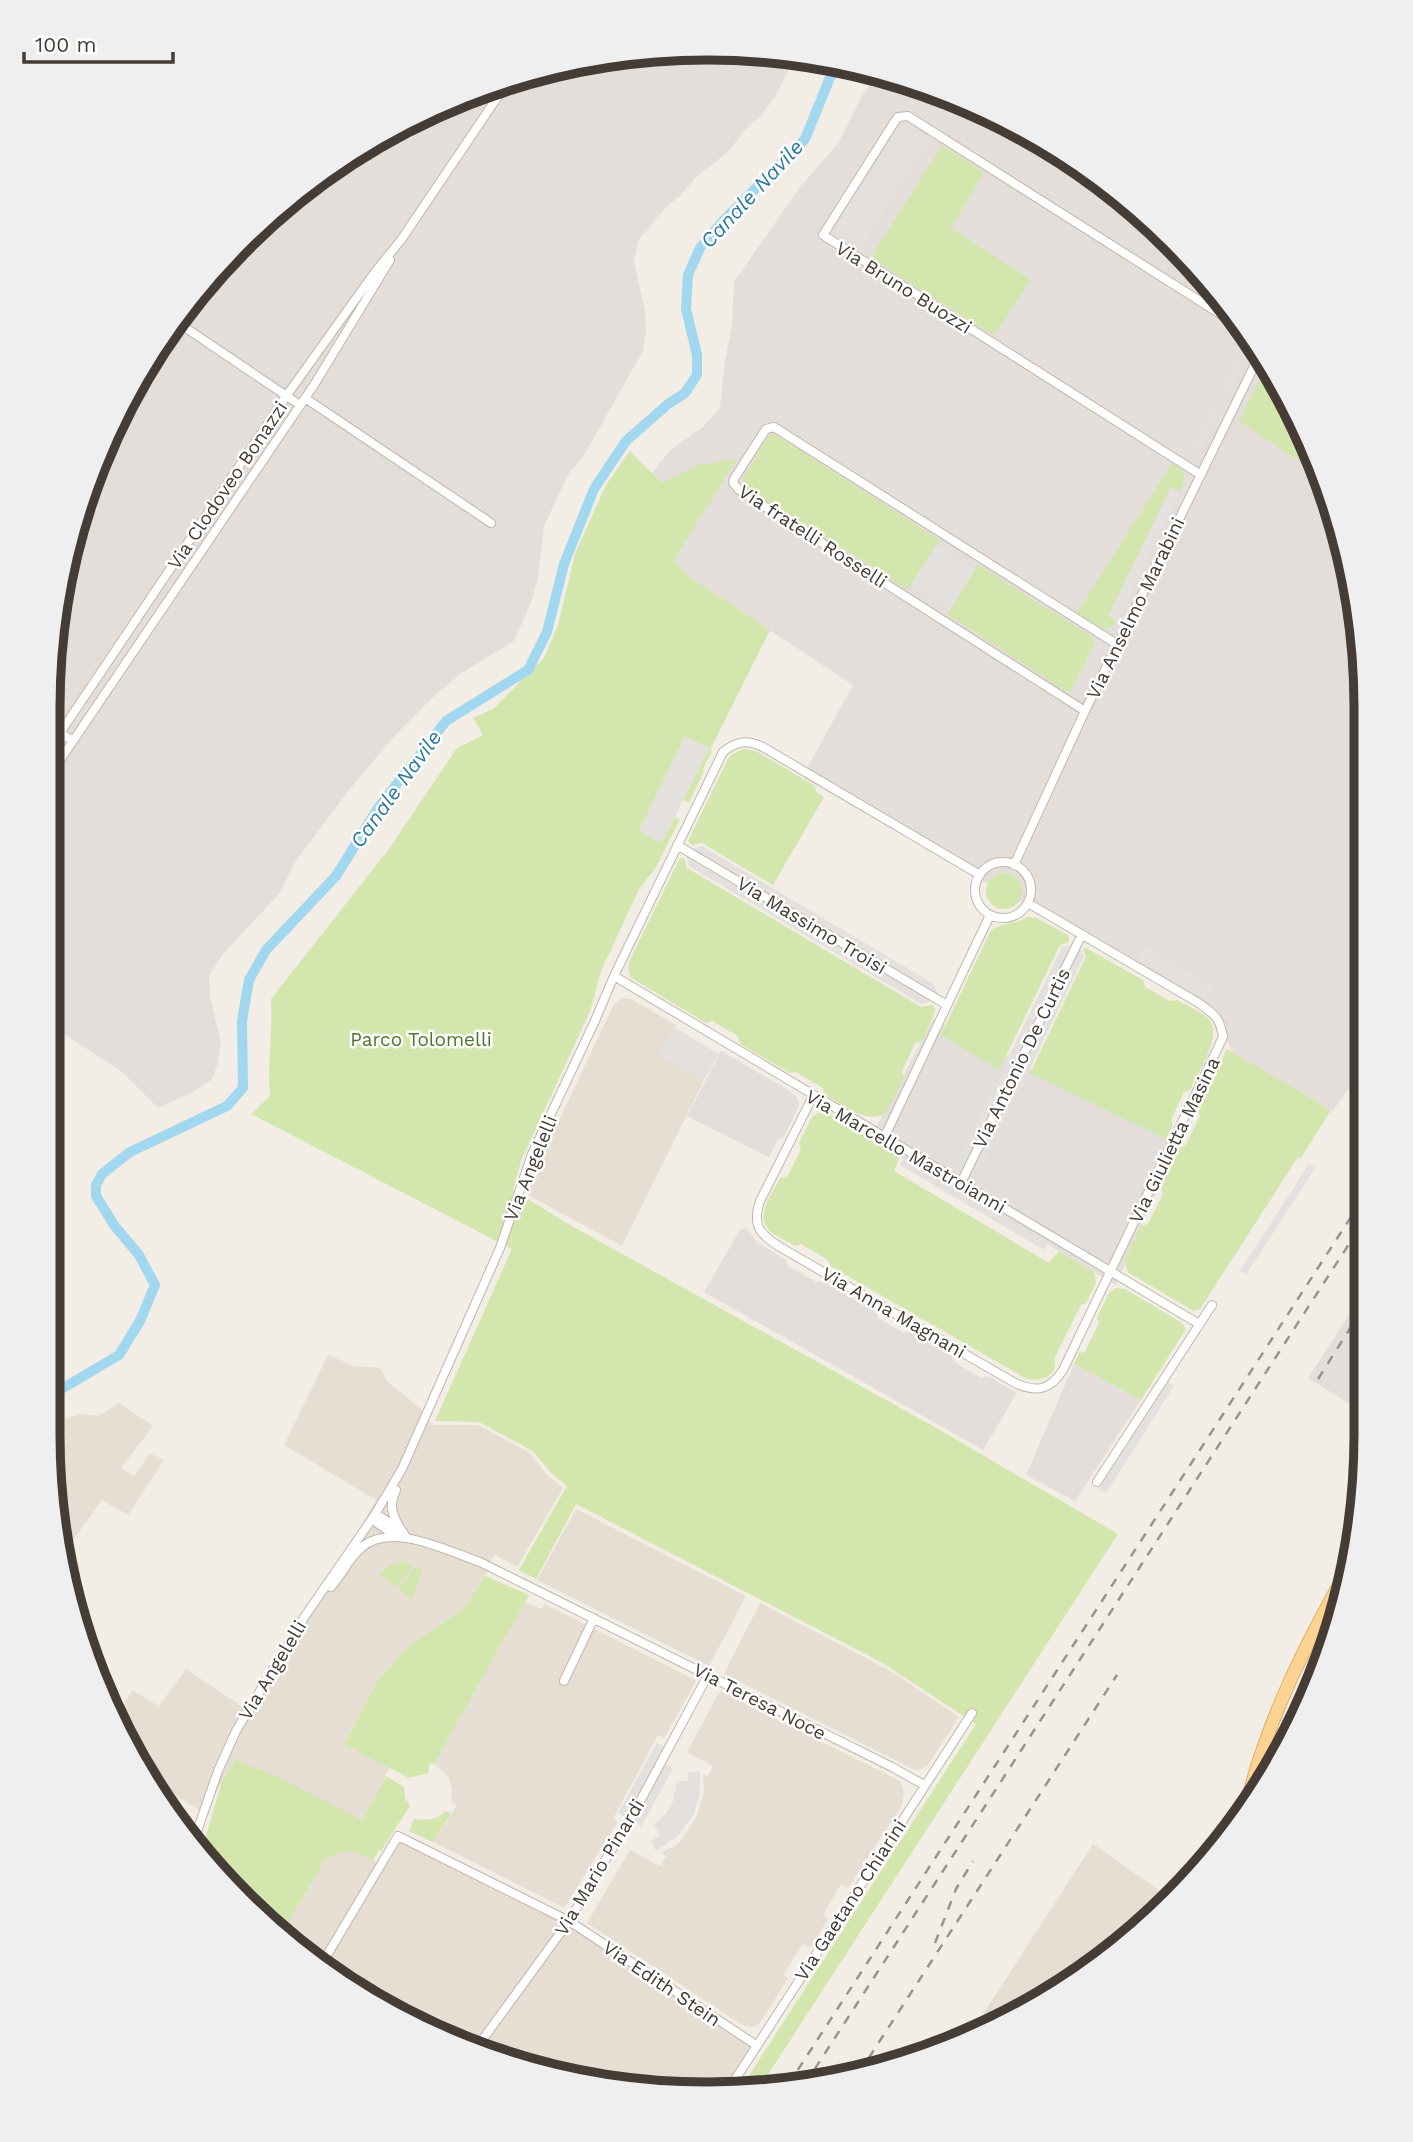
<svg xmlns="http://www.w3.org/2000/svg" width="1413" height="2142" font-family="'Work Sans',sans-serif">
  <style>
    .residential { fill: #e6ded3 }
    .commercial { fill: #f4e1d0 }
    .industrial { fill: #e4deda }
    .green { fill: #d3e6ae }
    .parking { fill: #e3e0dd }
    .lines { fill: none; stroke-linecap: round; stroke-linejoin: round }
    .canal { stroke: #a1d7ef; stroke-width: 10 }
    .street-casing { stroke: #c0b6ab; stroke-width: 10 }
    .primary-casing { stroke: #e1ae63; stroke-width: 14 }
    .street { stroke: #fff; stroke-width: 8 }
    .primary { stroke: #fdd393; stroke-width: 12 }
    .rail { stroke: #949494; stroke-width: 2.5; stroke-dasharray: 9 9; stroke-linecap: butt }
    .labels { text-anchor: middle; stroke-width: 5; stroke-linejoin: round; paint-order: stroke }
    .street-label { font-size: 19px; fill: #443c35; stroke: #fff }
    .park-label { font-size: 19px; fill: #4e7529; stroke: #fff }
    .water-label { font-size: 21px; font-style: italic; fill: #2d7a9e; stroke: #fff }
    .rim { fill: none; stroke: #443c35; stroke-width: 9 }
  </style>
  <rect width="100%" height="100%" fill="#f2ede5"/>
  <path class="residential" d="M622,998L631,999L676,1025L660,1055L704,1080L622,1246L528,1195L538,1165L614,1004Z
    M328,1355L354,1366L380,1368L388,1382L420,1408L432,1425H478L530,1453L547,1475L563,1488L517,1567L494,1554L485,1576L466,1605L452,1617L406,1648L377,1682L344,1743L390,1767L362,1820L236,1760L203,1812L147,1779L117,1717L132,1690L159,1706L186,1669L250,1712L376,1500L284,1445Z
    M119,1403L153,1426L121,1468L134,1477L150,1453L164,1460L128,1515L102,1500L66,1550L47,1436V1426L80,1414L98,1416Z
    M576,1509L746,1596L709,1666L537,1580Z
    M525,1602L541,1609L545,1604L695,1680V1683L664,1738L658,1735L613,1819L618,1822L564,1908L433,1842L457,1805L451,1802L452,1790L449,1778L444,1772L434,1764Z
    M760,1603L894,1673L959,1717L928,1765L919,1770L913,1769L724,1674Z
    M720,1691L894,1778L900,1782L904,1793L902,1805L848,1888L841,1884L823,1915L828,1919L810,1948L803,1944L783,1975L788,1978L760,2023L753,2027L744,2026L587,1923L630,1850L660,1866L666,1856L661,1853L678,1844L696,1818L704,1792L703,1774L708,1776L713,1766L687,1752Z
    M399,1841L571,1926L759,2051L735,2089L663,2093L455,2045L305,1958L282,1934L324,1861L334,1854L346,1851L358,1852L383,1865Z
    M1093,1844L1169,1897L1036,2007L972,2031Z"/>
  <path class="commercial" d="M1280,1727L1291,1737L1260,1783L1268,1759Z"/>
  <path class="industrial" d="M664,49L796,54L775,97L760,117L745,130L728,152L695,178L681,195L666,207L638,241L634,262L645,311L646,331L643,351L583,457L569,473L544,526L538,577L531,603L514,641L460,674L432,698L391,740L349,790L295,862L279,894L222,955L209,976L210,996L221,1043L218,1063L212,1079L195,1091L158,1108L121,1071L50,1025L53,620L115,415L211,272L306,183L415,115L536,70Z
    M878,73L919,82L1036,136L1141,211L1230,305L1298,415L1343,536L1364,664L1362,1069L1333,1111L1234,1055L1218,1025L1189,999L802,777L853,685L691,578L676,562L663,533L637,498L660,462L674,447L703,427L720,408L725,362L732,324L734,282L800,187L838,144L862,96Z
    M933,1019L1178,1143L1116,1285L870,1139Z
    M721,1051L790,1091L798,1099L799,1106L784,1137L778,1139L769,1157L687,1116Z
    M747,1228L757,1242L786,1260L788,1266L816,1282L822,1281L876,1311L878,1318L904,1333L911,1331L953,1356L954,1362L981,1378L988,1376L1017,1393L983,1450L704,1292L740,1230Z
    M1361,1296V1411L1308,1378Z
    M1074,1364L1141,1400L1075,1501L1026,1475Z"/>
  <path class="green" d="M941,147L948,148L984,173L951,228L1031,280L995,334L989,333L877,262L874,260L873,254Z
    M1267,365L1298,415L1319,470L1317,473L1239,421Z
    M773,433L940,540L908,590L744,486L742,480L769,435Z
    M630,451L662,483L698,465L737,459L674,560L691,578L770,630L710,750L713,752L710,755L703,769L704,771L689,803L683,800L709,748L685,737L639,831L662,842L675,817L680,819L655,869L639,889L601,971L590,1011L521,1161L513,1190L570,1225L931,1425L1118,1534L760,2087L741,2088L976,1724L881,1662L576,1504L536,1579L519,1570L567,1486L551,1473L533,1451L479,1422L435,1421L512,1249L251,1114L270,1096C267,1064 273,1032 271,999L389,849L457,748L483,735L473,718L493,709L544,658L558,625L575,554L606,485Z
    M1172,463C1186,471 1187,477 1180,492L1171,488L1108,616L1117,621C1107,637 1089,620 1077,613Z
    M978,565L1094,638L1093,647L1071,691H1065L947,614Z
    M743,749L756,751L815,786L816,792L824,797L773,885L702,843L692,845L688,841L728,759L731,755Z
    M680,858H684L687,868L921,1007L932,1005L935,1008V1012L922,1041L915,1043L902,1071L904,1078L885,1114C864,1124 842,1104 824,1094L823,1088L796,1072L790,1073L740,1044L738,1036L712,1021L706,1023L630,977L628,967L629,962Z
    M986 891a18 18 0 1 1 36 0a18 18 0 1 1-36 0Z
    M1027,917L1036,918L1068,935L1069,938V942L1060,945L999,1070L941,1035L990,932C999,922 1015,926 1027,917Z
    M1086,948L1143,980L1145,987L1170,1001L1177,1000C1187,1006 1204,1012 1210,1021C1222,1037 1197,1074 1190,1090L1184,1092L1171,1120L1173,1126L1166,1139L1030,1073L1086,957L1083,949Z
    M1227,1049L1331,1110L1301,1158L1298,1157L1200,1309L1194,1311L1129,1273L1126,1269L1125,1260L1141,1226L1148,1224L1163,1194L1160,1187L1180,1148L1186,1145L1200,1116L1197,1109Z
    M820,1112L831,1115L900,1156L894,1171L1049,1263L1059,1251L1094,1272L1096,1283L1086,1303L1081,1305L1054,1359C1059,1376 1041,1382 1027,1379L830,1266L828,1260L801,1244L795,1246C787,1241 777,1237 770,1231C754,1216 773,1192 780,1178L787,1177L801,1149L799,1143L812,1117Z
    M1116,1288L1125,1289L1182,1323L1186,1329L1141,1400L1074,1364L1079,1353L1085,1352L1099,1323L1097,1317L1109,1293Z
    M402,1562L413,1566L396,1587L380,1575L389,1565Z
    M415,1567L422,1569L412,1600L398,1589Z
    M485,1576L529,1595L434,1764L430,1763L428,1773L409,1778L344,1744L377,1682L406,1648L452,1617L466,1605Z
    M236,1760L280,1778L362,1820L386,1776L404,1787L405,1798L410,1806L381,1851L379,1850L373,1860C353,1849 343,1848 324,1861L282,1934L200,1847L205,1839L222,1781Z
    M446,1811L451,1813L433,1842L409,1831L414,1819C427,1821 437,1820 446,1811Z"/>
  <path class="parking" d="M901,124L929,141L861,248L833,231Z
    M1235,360L1243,364L1225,400L1218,395Z
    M1213,407L1219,411L1199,453L1192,449Z
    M1171,487L1180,492L1117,621L1108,616Z
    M936,545L975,570L950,610L911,585Z
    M685,736L709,748L662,843L639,831Z
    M702,846L934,984L937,993L932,1001L921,1004L689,866L687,858L692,849Z
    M1070,945L1080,949L1084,957L982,1167L973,1170L963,1165L960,1157L1062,947Z
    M1145,946L1215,987L1207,1000L1138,960Z
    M675,1028L719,1054L704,1080L659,1055Z
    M904,1158L1048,1243L1044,1250L900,1165Z
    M1309,1164L1315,1168L1246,1275L1240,1271Z
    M1168,1382L1174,1386L1106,1493L1099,1489Z
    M657,1743L669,1749L662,1762L673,1769L641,1826L618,1813Z
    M700,1771V1793L694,1814L679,1835L656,1851L651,1841L660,1835L654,1825L666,1814L673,1802L677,1781H688V1772Z"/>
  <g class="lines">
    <path class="canal" d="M48,1397L119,1355L140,1321L155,1285L139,1255L114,1225L96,1196V1185L102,1174L130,1152L227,1106L243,1088L242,1021L249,980L266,950L336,876L378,808L446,721L528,670L547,632L564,564L594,489L626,441L668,404L685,393L697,375V355L686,309L688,275L700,248L724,220L805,139L836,63"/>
    <g class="street-casing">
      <path id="street" d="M177,322L300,405
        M305,398L491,523
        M1201,475L823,235L895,121L898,117L908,116L1244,329
        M1085,711L739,490L733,483L734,479L766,429L774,427L1118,645
        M52,728L73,741
        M52,745L287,395L375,272L401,240L509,80
        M52,772L314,385L390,260
        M677,845L947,1005
        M975 890a28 28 0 1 1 56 0a28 28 0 1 1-56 0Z
        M1014,865L1085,711L1260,354
        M614,976L1199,1324
        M813,1096L760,1201C752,1225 759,1234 780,1247L1015,1383C1037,1393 1050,1390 1063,1370L1223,1037C1220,1017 1213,1013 1197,1002L1028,903
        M884,1138L990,915
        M961,1183L1082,934
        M1097,1482L1212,1305
        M396,1490C386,1508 396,1523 407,1538
        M374,1516L381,1517L399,1529
        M374,1516L377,1523L396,1536
        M331,1587C342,1575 349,1558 361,1548C391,1521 447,1551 480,1562L892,1767L924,1785
        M564,1681L594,1618
        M194,1840L218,1771L236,1731L305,1616L374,1516L402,1469L500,1248L532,1154L594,1023L614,976L723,752C737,741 747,739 763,747L980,875
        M320,1967L398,1836L569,1921L756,2045
        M985,2024L987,2025
        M475,2050L569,1921L637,1807L708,1675
        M729,2089L972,1713"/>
    </g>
    <g class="primary-casing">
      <path id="primary" d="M1247,1803C1266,1724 1303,1649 1343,1578"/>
    </g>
    <use href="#street" class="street"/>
    <use href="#primary" class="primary"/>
    <path class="rail" d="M1318,1379L1361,1311
      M935,1943L956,1889L973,1861
      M859,2073L1117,1675
      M805,2084L1362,1224
      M788,2085L1362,1200"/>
  </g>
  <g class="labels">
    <g class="street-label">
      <text transform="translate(904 287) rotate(32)" y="7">Via Bruno Buozzi</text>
      <text transform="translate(227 485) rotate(-56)" y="7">Via Clodoveo Bonazzi</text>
      <text transform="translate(813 536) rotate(33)" y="7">Via fratelli Rosselli</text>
      <text transform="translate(1135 608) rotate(-64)" y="7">Via Anselmo Marabini</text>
      <text transform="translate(812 925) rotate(31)" y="7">Via Massimo Troisi</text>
      <text transform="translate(1021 1058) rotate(-64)" y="7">Via Antonio De Curtis</text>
      <text transform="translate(1174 1140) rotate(-64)" y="7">Via Giulietta Masina</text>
      <text transform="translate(906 1151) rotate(30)" y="7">Via Marcello Mastroianni</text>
      <text transform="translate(530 1168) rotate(-68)" y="7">Via Angelelli</text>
      <text transform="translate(894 1312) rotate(30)" y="7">Via Anna Magnani</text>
      <text transform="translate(272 1670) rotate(-59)" y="7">Via Angelelli</text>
      <text transform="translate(760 1701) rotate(27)" y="7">Via Teresa Noce</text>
      <text transform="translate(599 1867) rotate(-59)" y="7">Via Mario Pinardi</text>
      <text transform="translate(850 1900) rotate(-57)" y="7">Via Gaetano Chiarini</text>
      <text transform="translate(662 1983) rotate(34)" y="7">Via Edith Stein</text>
    </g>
    <g class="park-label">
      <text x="421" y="1046">Parco Tolomelli</text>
    </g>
    <g class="water-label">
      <text transform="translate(752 194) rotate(-47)" y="7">Canale Navile</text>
      <text transform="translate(396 789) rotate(-54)" y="7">Canale Navile</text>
    </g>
  </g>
  <path d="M0 0H1413V2142H0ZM707 60H707A647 647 0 0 1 1354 707V1435A647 647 0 0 1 707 2082H707A647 647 0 0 1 60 1435V707A647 647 0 0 1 707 60Z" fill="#f0efef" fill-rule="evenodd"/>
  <path class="rim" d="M707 60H707A647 647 0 0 1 1354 707V1435A647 647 0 0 1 707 2082H707A647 647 0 0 1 60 1435V707A647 647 0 0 1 707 60Z"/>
  <path d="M24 52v10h149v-10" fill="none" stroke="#443c35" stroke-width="3.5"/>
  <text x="35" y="52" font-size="21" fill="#443c35" stroke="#ffffff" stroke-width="5" paint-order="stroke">100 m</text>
</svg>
